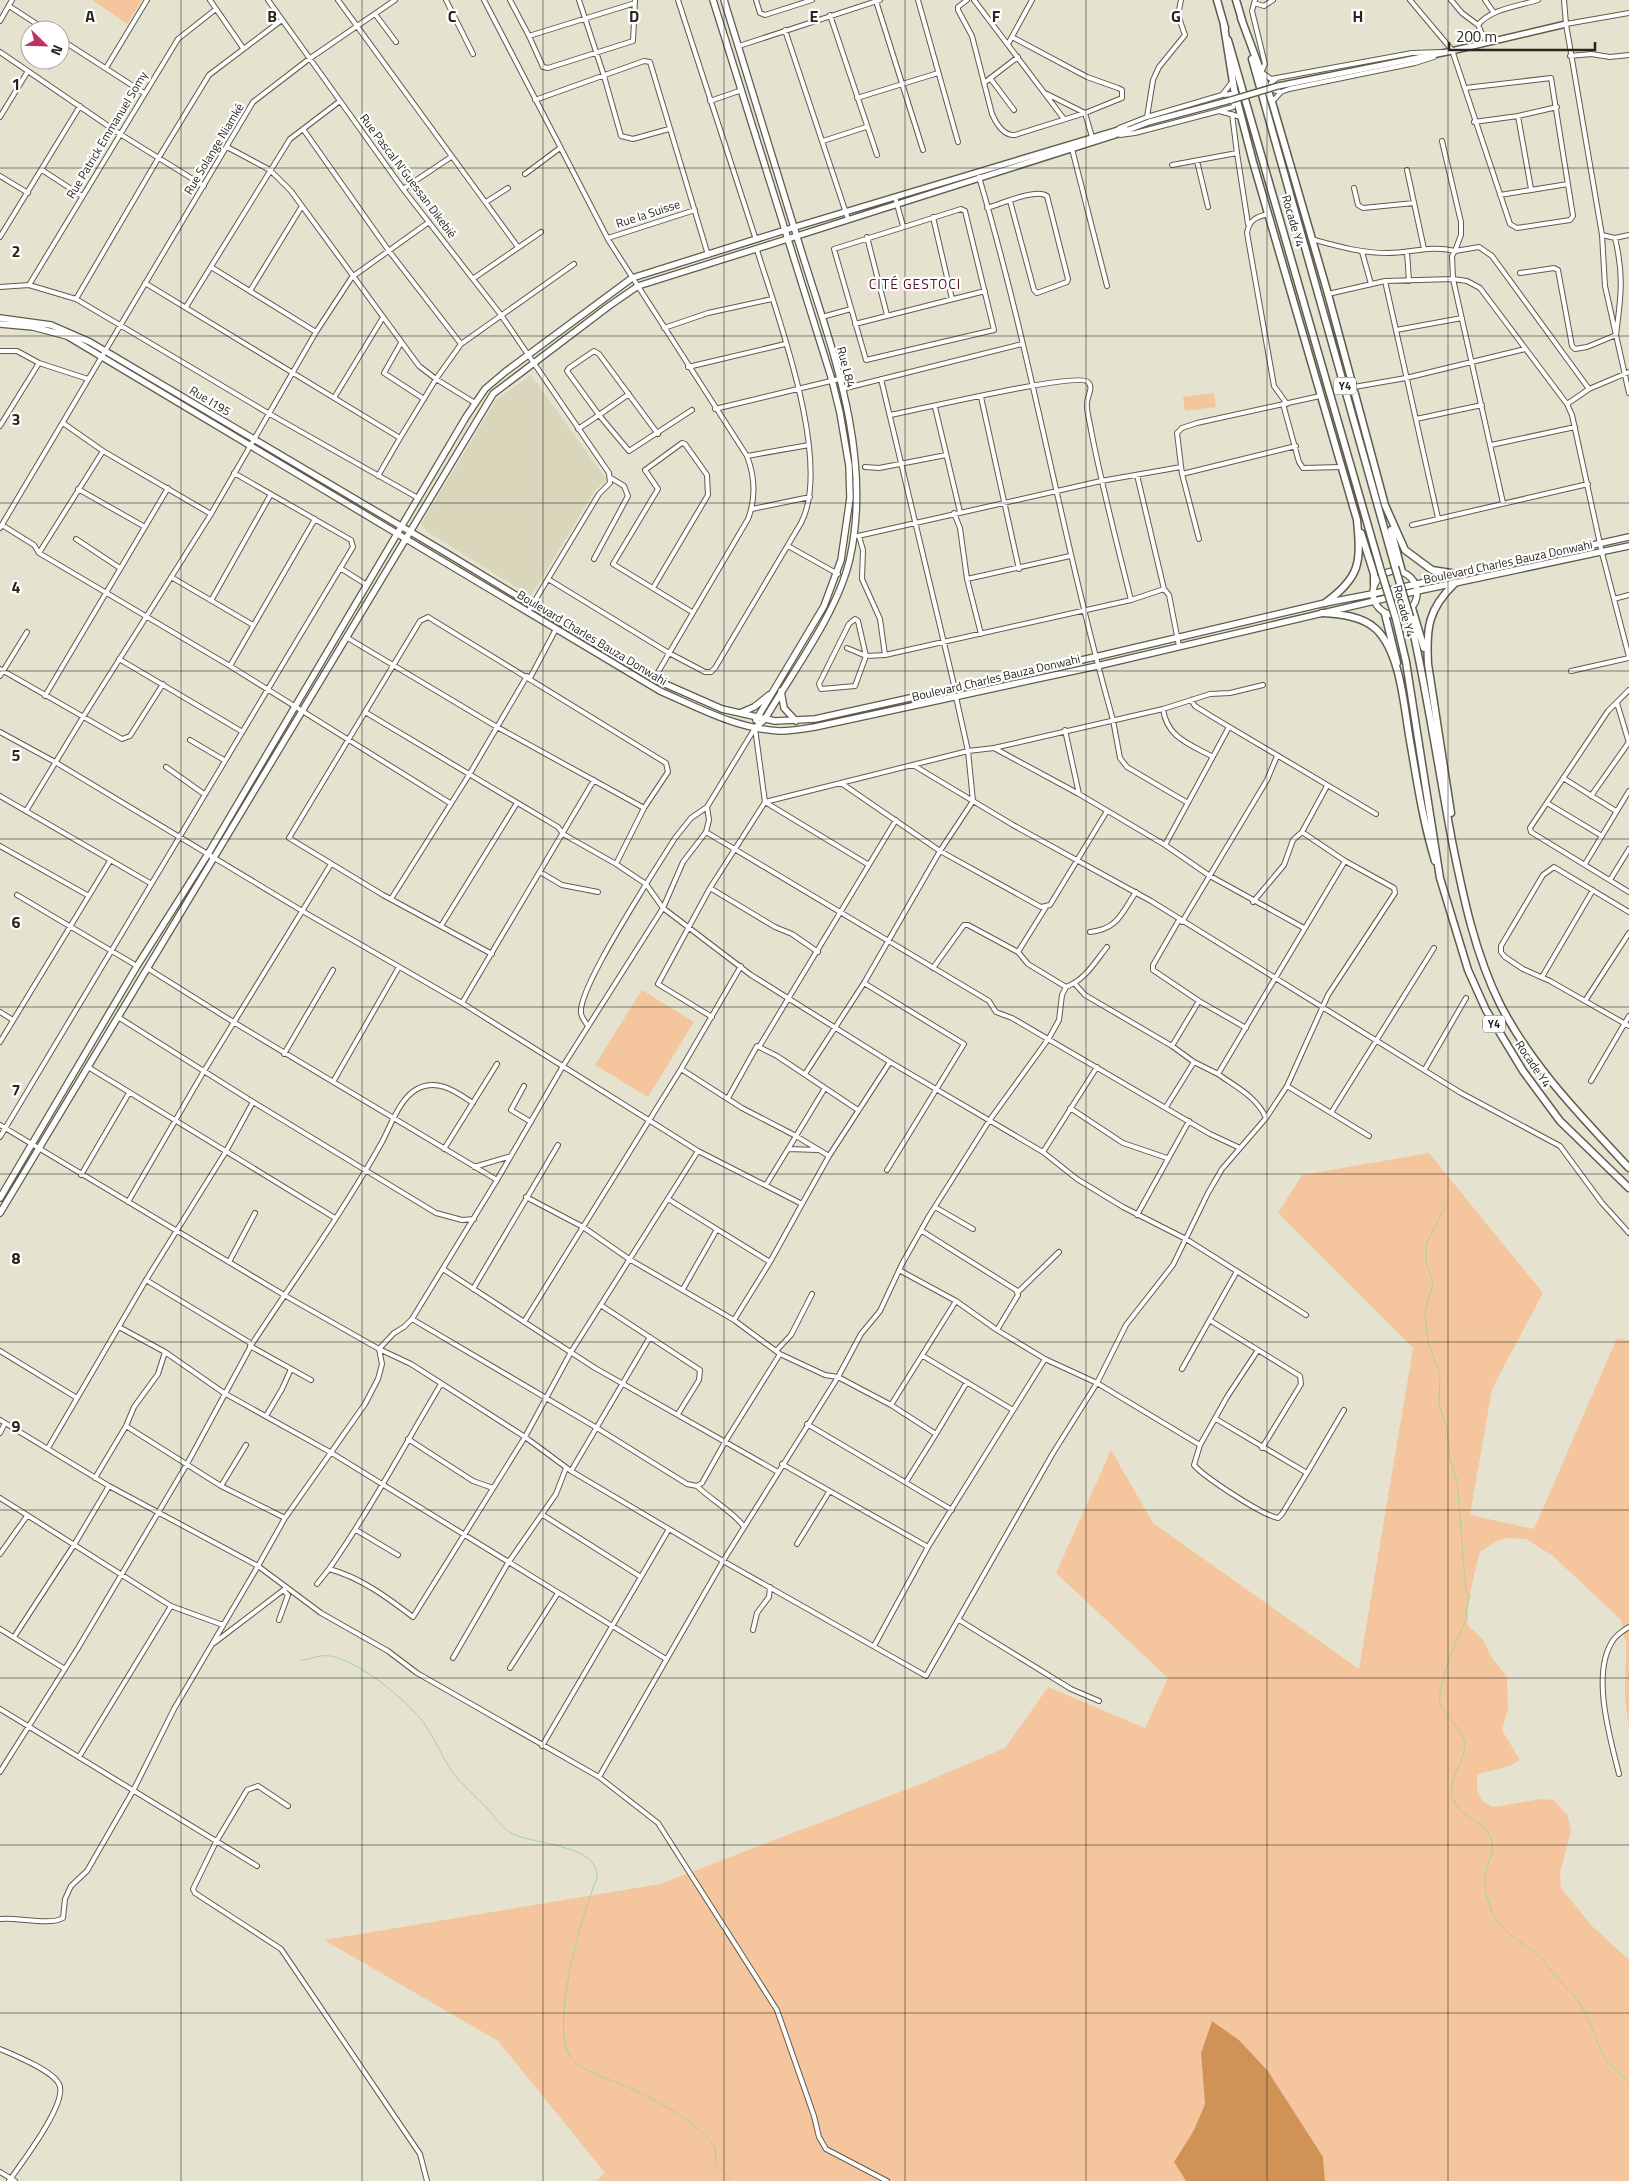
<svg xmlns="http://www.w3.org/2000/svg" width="1629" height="2181" font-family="'Titillium Web',sans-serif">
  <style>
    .built { fill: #d9d6bc }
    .green { fill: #f5c69d }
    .forest { fill: #d09257 }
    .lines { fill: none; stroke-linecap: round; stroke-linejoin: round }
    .stream { stroke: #a2d794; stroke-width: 1 }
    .minor-casing { stroke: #5e5c4c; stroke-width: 6 }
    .tertiary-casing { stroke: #5e5c4c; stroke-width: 8 }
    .secondary-casing { stroke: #5e5c4c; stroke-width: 8 }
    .trunk-casing { stroke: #5e5c4c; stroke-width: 9 }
    .minor { stroke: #fff; stroke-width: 4 }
    .tertiary { stroke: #fff; stroke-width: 5 }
    .secondary { stroke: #fff; stroke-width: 5.5 }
    .trunk { stroke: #fff; stroke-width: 6 }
    .tertiary-bridge-casing { stroke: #5e5c4c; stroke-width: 8; stroke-linecap: butt }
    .trunk-bridge-casing { stroke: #5e5c4c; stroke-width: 9; stroke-linecap: butt }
    .tertiary-bridge { stroke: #fff; stroke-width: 5 }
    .trunk-bridge { stroke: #fff; stroke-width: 6 }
    .grid { fill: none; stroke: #27261f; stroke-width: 1; stroke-opacity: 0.55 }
    .labels { text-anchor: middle; stroke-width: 4.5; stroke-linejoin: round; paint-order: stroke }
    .shield { fill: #fff; stroke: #686762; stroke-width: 1 }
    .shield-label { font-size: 11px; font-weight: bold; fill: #27261f }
    .street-label { font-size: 12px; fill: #27261f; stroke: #fff }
    .neighbourhood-label { font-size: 14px; letter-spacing: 1px; fill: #571329; stroke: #fff }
    .grid-label { font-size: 16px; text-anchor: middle; font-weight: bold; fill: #27261f; stroke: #fff; stroke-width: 4.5; stroke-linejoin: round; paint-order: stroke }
  </style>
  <rect width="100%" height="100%" fill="#e5e3cf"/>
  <path class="built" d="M531,375L607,480L595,490L531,596L426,531L421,524L497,399Z"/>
  <path class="green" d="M92,0H142L127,24Z
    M1214,393L1216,407L1185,411L1183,397Z
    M642,990L694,1022L648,1097L595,1065Z
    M1429,1153L1543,1293L1492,1389L1470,1515L1534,1529L1617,1338L1629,1341V1729L1625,1697L1626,1645L1621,1620L1553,1556L1526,1539L1508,1538L1497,1541L1480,1552C1474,1576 1466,1602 1468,1626L1482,1638L1492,1658L1507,1677L1508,1709L1502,1730L1520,1760C1506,1770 1492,1769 1477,1775V1789L1482,1801L1493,1807L1540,1799L1554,1800L1568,1816L1571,1832L1560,1872L1561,1888L1592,1926L1629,1960V2181H1325L1323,2157L1268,2071L1239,2040L1212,2021L1201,2053L1205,2104L1194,2130L1174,2162L1186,2181H596L605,2173L498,2041L324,1940L660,1884L923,1783L1005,1748L1048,1687L1145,1728L1168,1678L1056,1573L1111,1450L1153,1523L1359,1669L1413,1348L1278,1213L1302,1175Z"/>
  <path class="forest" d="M1212,2021L1239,2040L1268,2071L1323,2157L1325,2181H1186L1174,2162L1194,2130L1205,2104L1201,2053Z"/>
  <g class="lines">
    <path class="stream" d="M1446,1205L1426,1245V1261L1433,1283L1425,1312L1428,1343L1440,1373L1439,1405L1447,1428L1450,1459L1457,1481L1466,1592L1470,1595L1466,1610L1467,1618C1459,1633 1436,1688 1440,1703C1445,1718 1465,1729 1465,1745C1464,1765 1444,1782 1455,1802C1464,1821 1486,1819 1492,1842C1494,1851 1488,1862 1486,1871C1482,1884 1489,1907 1495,1918C1505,1936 1527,1944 1541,1958C1546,1963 1550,1970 1555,1975C1564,1986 1575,1995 1582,2007C1590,2020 1594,2034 1600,2048C1605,2062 1619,2073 1629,2082
      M300,1660C310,1660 320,1654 330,1656C358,1661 405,1698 422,1721C435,1737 441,1756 453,1773C461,1783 477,1798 487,1808C494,1816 501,1827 511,1833C533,1845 600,1844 597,1878C583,1911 548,2028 571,2058C582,2071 606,2078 621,2084C653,2099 694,2118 715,2147L716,2165L732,2181"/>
    <g class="minor-casing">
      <path id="minor" d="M210,0L243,48
        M268,0L403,189L501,315L609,473L610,483L599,494L528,612
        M338,0L518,247
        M446,0L473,54
        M484,0L609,241L747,456C755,477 756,498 748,519L654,679
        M510,0L529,36
        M579,0L604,76L621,136L633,139L669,129
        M678,0L756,240
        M756,0L760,13L765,15L812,0
        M918,0L958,142
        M967,0L958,7V10L972,36L992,114C996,123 1004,136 1015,135L1085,113L1122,98V90L1118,88L1087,77L1012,37
        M974,0L1064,119
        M1255,0L1252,11L1265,64L1261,72L1271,79L1412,53L1441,52
        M1410,0L1452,50L1510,224L1517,228L1570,220L1573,216L1551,78L1465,88
        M1451,0L1462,13L1478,25C1490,9 1519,6 1538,0
        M1485,0L1494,13
        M1564,0L1566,24L1629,13
        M876,1L923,150
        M635,3L529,36L543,67L548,68L633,41L635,0
        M1254,3L1264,6L1273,0
        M9,6L46,30
        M375,14L396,42
        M830,15L877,155
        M0,21L12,0
        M1566,24L1602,235L1605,286L1629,393
        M1478,25L1486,42
        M785,30L848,219
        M60,39L144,93
        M1008,44L1032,0
        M739,46L880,0
        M0,52L120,134L204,186
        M1570,56L1591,54L1610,57L1629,55
        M106,68L147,0
        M990,78L1014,110
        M1276,79L1271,83L1273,90L1281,92
        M984,83L1018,57
        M1047,94L1085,113L1092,137
        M857,98L938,73
        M535,100L644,61L650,62L708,255
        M710,101L742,90
        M1272,102L1281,92L1289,89L1415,63L1434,57
        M1221,110L1233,107L1234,104L1231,94L1224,95
        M1232,114L1237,153
        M1518,116L1531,189
        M0,117L28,71
        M1147,117L1153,80L1159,67L1185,35L1178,15L1181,0
        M1474,122L1518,116L1557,107
        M1119,128L1147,117L1222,95L1232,82
        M303,129L389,251L461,344
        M1120,135L1135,133L1219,111L1241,117
        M823,141L866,127
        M1442,141L1461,222V235L1455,251L1479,247L1492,256L1589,389
        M227,147L270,170L291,191L419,366L436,379L475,403
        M1072,149L1107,286
        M1197,161L1208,207
        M1172,165L1237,153L1248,224
        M42,170L82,196
        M1407,170L1424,249
        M525,174L560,148
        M0,176L28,193
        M979,177C1032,355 1062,540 1113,720L1120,758L1127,767L1188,803
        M1354,188L1358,205L1363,208L1414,203
        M403,189L451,157
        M1500,195L1568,184
        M895,197L903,226
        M486,202L508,188
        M987,208C1001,204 1036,188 1047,196L1068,279L1067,282L1037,293L1034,290L1010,201
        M961,209L965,211L994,330L866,360L834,249Z
        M1268,214C1256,217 1249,220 1247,233L1274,386L1287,404
        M933,217L952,299
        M1602,235L1615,238L1629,235
        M0,237L80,106
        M867,237L887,315
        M608,238L695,210
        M1311,239C1337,246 1360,253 1387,253C1412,253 1430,245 1455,251L1452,256L1453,279L1503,503
        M1362,252L1371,284
        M1407,252L1409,281
        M211,267L316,332
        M1520,273L1554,268L1558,270L1572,346L1575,349L1587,347L1616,335C1621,297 1624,275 1615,238
        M474,278L541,232
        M1385,281L1438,518
        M145,283L400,438L436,379L461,344L574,264
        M29,285L178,39L216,9
        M0,287L29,285L76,299L268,413L418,498
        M250,291L302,206
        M1328,294L1385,281L1453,279L1467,281L1480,288L1567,404L1572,415L1602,553L1629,657
        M76,299L159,157L209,75L282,20
        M186,307L290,139L340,101
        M822,317L851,309
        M855,324L985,291
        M664,328L708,313L772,299
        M1396,330L1462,318
        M401,343L384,373L424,399
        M0,351H17L39,363L88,379
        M688,367L785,344
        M881,379L955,689
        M1354,387L1406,378L1525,349
        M842,389L1022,344
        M629,394L599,415L629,451L692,410
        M981,397L1019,569
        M334,398L382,319
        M1283,404L1299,462L1303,468L1341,467
        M1567,404L1589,389L1629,372
        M935,407L960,512
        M715,409L839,379
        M890,415C914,411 1078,371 1088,382C1094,388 1087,396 1087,403C1086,411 1090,422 1091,430C1102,487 1117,544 1131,600
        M1416,419L1482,405
        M63,423L103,451
        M0,426L39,363
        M578,429L599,415L567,371L569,368L594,351L599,354L658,434
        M1491,445L1575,427
        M747,456L809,445
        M865,467L879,468L946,455
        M1182,474L1296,446
        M1137,475L1164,589
        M378,476L400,438
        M78,489L145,527
        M752,509L810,497
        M954,513L960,528L967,579
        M2,525L34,545L39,553L230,666L450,803
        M1412,525L1588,484
        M0,528L253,102L309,59L395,0
        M858,536L1101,481L1181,467
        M859,536L863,550L862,579L880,619L885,655L1131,600L1164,589L1169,595L1179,646
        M76,539L120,568
        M1199,539L1182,474L1177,433L1182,428L1197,423L1320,396
        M788,546L838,574
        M39,553L103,451L211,514
        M594,559L628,496L624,486L611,478
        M340,568L367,585
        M171,577L253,625
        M548,579L669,653L705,672H711L715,668L801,523C833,462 777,315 757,250
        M653,588L708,495L707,475L685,444L682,443L645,470L658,489L613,564L692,612
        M212,599L271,494
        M1614,599L1629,595
        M981,634L967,579L1070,556
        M346,637L497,727L644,808L616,864L646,884C633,906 578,992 581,1013C581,1017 586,1023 588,1026
        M847,648L866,656L858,621L855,619L849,624L819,684L821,689L855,686L866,656L885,655
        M119,659L241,731
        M230,666L315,519
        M0,669L122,739L130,736L163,684
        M1571,671L1629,658
        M0,676L27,632
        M530,678L556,629
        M1629,690L1608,711L1530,828L1531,832L1629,892
        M45,696L168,488
        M1191,700L1195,706L1211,716L1376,814
        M1617,703L1629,743
        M1163,709C1167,738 1190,744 1213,757
        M365,712L558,827L563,834L616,864
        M755,728L707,807L709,820L706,832L683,862L663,908L751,975L890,1062L1043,1152L1077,1179L1123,1207L1186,1239L1306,1315
        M755,728L765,802L710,888L775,927L792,934L818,952
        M1065,730L1079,794
        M0,732L55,762L304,912L462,1003L698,1151L802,1204L829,1156L890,1062
        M190,740L224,760
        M994,748L1079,794L1165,845L1210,876L1304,928
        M913,765L1013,825L1151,901L1461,1093L1560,1146L1602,1203L1629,1233
        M166,767L204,794
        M1563,778L1616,811
        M841,783L940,851L1041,907L1050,905L1107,811
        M0,796L150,883
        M1591,796L1629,742
        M765,802L968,751L994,748L1163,709L1210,694L1230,693L1263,685
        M765,802L869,865
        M1547,803L1602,836
        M707,807L691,818L675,838L646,884L663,908L563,1066L497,1180L412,1319L404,1327L394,1333L379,1349L382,1364L378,1379L365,1404L285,1518L258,1566L321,1613L388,1651L417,1673L599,1777L658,1823L777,2010L814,2116L819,2137L826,2149L887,2181
        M26,811L83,717L211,514L316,332L352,277L429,222
        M706,832L989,1001L996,1012L1012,1018L1210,1134L1240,1148
        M1302,832L1345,861
        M1165,845L1229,727
        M0,846L89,896
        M1585,864L1629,791
        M540,872L562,885L598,892
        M1610,880L1629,849
        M710,888L658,984L712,1017
        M17,895L137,966
        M391,899L469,775L527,676
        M1253,902L1284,865L1293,840L1302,832L1327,786
        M1629,912L1554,867L1543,875L1501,946V952L1505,957L1523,969L1550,981L1629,1026
        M1179,920L1153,965V970L1199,1001L1246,1028
        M1182,922L1267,780L1277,756
        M441,926L517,803
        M1090,932C1118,929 1121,914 1136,892
        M1018,952L1028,964L1066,987
        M492,954L383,895L289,838L420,621L428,617L666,763L668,772L644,808
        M147,968L235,1023L497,1180
        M933,968L964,925H968L1018,952L1046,907
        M1542,977L1593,890
        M864,983L964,1044L887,1170
        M1075,984L1085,995L1172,1046L1199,1001
        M1585,1001L1629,933
        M462,1003L594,780
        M0,1012L13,1020
        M118,1017L253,1102L436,1213L462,1220L474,1219
        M0,1042L110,861
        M1172,1046L1194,1062
        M759,1047L896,820
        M284,1054L333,970
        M88,1067L335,1218
        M681,1069L742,1108L796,1136L825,1088
        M1425,1069L1466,998
        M805,1074L864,983L940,851L973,801L968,751L956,697
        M1591,1081L1629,1016
        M333,1082L399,967
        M524,1086L511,1110L531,1122
        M1287,1086L1369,1136
        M728,1098L757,1046L777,1056L858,1110
        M1166,1107L1194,1062L1218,1074
        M1070,1108L1123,1143L1167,1158
        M1331,1113L1434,948
        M0,1125L284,1295L379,1349L411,1364L525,1437L571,1471L723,1561L926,1676L1053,1453L1097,1383L1126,1325L1173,1265L1208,1193L1222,1169L1266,1118L1287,1086L1328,995L1395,893L1394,888L1345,861L1218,1074C1236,1087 1257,1097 1266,1118
        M0,1137L353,547L351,540L234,473
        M444,1149L497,1064
        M788,1149L818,1150
        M1043,1152L1097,1067
        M474,1167L511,1156
        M81,1175L129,1093
        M766,1185L796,1136L829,1156
        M526,1197L583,1227L629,1259L734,1320L780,1354L825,1375L838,1377L891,1405
        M668,1199L770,1262L734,1320
        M128,1202L204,1071L331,864
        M935,1207L973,1229
        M1137,1215L1189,1121
        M922,1231L1016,1290L1018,1295L997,1330
        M229,1262L255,1213
        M770,1262L802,1204
        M443,1269L595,1368L778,1472
        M899,1270L956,1301L997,1330L1045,1359L1097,1383L1200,1445
        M146,1280L252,1344C296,1277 343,1212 382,1142C391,1125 400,1098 417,1089C438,1078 456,1092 473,1103
        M473,1289L558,1145
        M683,1289L716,1231
        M1018,1292L1059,1252
        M602,1306L700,1370L699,1380L678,1414
        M412,1319L597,1428L687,1484L697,1486L702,1483L725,1442L780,1354
        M1211,1321L1300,1376L1301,1384L1262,1448
        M524,1322L681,1069L741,966
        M119,1327L165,1352L224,1393L330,1452L666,1659
        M250,1346L311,1380
        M0,1351L77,1398
        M776,1351L791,1335L812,1294
        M923,1356L1013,1410
        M1182,1369L1236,1273
        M266,1416L282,1389L291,1369
        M1216,1419L1307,1473L1282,1514L1278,1518C1262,1515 1204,1477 1194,1465L1200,1445L1227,1397L1258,1350
        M0,1420L109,1486L258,1566L174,1709L133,1791L87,1871L71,1886L65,1899L63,1918C49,1926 18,1917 0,1919
        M807,1424L952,1510
        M126,1426L221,1486L285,1518
        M0,1433L5,1423
        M936,1434L967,1382
        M408,1439L473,1481L493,1488
        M48,1448L146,1280L225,1153L253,1102
        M782,1464L928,1547
        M571,1471L650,1337
        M1307,1473L1344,1410
        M95,1478L126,1426L134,1407L158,1374L165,1352
        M906,1482L936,1434L891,1405L956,1301
        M221,1486L246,1445
        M697,1486C710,1499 736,1514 744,1527
        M0,1498L171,1606L223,1625
        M543,1515L641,1577
        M356,1530L398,1555
        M797,1544L829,1492
        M0,1554L27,1516
        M329,1569C370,1510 404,1446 441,1384
        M317,1584L329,1569C360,1577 388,1598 413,1617L525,1437L571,1352L698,1151
        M279,1620L288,1595L284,1591
        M959,1620L1071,1689L1099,1701
        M0,1629L65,1669
        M753,1630L757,1613L769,1597L770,1587
        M14,1637L74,1545L109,1486
        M214,1643L286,1588
        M874,1646L928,1547L1045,1359
        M453,1658L508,1563L556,1494L566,1468
        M510,1668L558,1593
        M0,1709L257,1866
        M542,1746L669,1529
        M79,1757L171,1606
        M0,1772L78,1648L187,1464L252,1344
        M1619,1774C1610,1738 1590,1671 1614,1639C1618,1634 1624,1630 1629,1627
        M599,1777L723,1561L838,1377L861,1334L880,1311L902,1264L929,1216L989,1121L1049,1038L1059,1020L1062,995L1066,987C1085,980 1095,962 1107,947
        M288,1806L258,1786L247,1790L216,1842L193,1889L195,1893L281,1949L420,2154L427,2181
        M0,2049C14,2055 52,2070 59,2084C69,2102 20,2165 9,2181
        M0,2172L15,2181"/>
    </g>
    <g class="tertiary-casing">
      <path id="tertiary" d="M1278,86L1447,52L1566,24
        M795,227L1125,128
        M797,236L1115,135L1149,122L1231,100"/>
    </g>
    <g class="secondary-casing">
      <path id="secondary" d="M713,0L832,380L840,413L849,466L850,498L841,560L824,606L756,720
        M724,0C749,79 773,158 797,237C828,340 874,449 850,558C838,612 793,671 765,719L755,728
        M0,318L51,325L90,342L448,554L654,679L722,709L775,721L815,719L1095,657L1325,603L1372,594L1629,537
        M0,324L33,327L67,336L660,691C699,708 737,729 780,731C791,731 803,729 815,727L1097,666L1417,591L1629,546
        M1373 593a22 22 0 1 1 44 0a22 22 0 1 1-44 0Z
        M781,691L784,708L796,721
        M740,713L754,707L769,695
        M0,1198L137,966L208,854L466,417L485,389L505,372L632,278L795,227
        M0,1213L493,394L609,306L638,286L797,236"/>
    </g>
    <g class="trunk-casing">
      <path id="trunk" d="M1217,0L1225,28
        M1236,0L1242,20
        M1241,18L1272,102L1328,294L1385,505L1405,550L1432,570L1457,574
        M1224,26L1234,89L1253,162L1357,520C1361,562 1361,577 1325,603
        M1228,40L1381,571
        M1252,59L1395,567
        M1391,530L1402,572
        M1361,533L1374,574V584
        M1412,608L1424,648
        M1322,613C1340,614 1362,616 1376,629C1401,653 1404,708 1410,741C1417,781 1423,822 1435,861
        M1385,614L1397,663
        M1410,617C1427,691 1438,767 1452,841C1463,896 1475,954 1500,1004C1532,1067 1582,1117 1629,1168
        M1396,619L1406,662L1440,878L1468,970L1486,1010L1523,1071L1560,1121L1629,1188
        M1451,813L1428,664C1426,628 1428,609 1455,583"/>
    </g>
    <use href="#minor" class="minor"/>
    <use href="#tertiary" class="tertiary"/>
    <use href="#secondary" class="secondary"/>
    <use href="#trunk" class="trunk"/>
    <g class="tertiary-bridge-casing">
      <path id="tertiary-bridge" d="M1231,100L1278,86"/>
    </g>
    <g class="trunk-bridge-casing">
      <path id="trunk-bridge" d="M1395,567L1410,617
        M1381,571L1396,619"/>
    </g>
    <use href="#tertiary-bridge" class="tertiary-bridge"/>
    <use href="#trunk-bridge" class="trunk-bridge"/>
  </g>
  <path class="grid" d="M181,0V2181M362,0V2181M543,0V2181M724,0V2181M905,0V2181M1086,0V2181M1267,0V2181M1448,0V2181M0,168H1629M0,336H1629M0,503H1629M0,671H1629M0,839H1629M0,1007H1629M0,1174H1629M0,1342H1629M0,1510H1629M0,1678H1629M0,1845H1629M0,2013H1629"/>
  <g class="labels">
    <g class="shield">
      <rect x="1334" y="377.5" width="22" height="17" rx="4"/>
      <rect x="1483" y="1015.5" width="22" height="17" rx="4"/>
    </g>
    <g class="shield-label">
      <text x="1345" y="390">Y4</text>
      <text x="1494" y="1028">Y4</text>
    </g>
    <g class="street-label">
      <text transform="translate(107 135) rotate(-59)" y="4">Rue Patrick Emmanuel Somy</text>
      <text transform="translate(214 149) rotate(-59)" y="4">Rue Solange Niamké</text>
      <text transform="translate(408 176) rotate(53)" y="4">Rue Pascal N'Guessan Dikebié</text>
      <text transform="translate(648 214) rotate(-18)" y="4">Rue la Suisse</text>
      <text transform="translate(1293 221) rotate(74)" y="4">Rocade Y4</text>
      <text transform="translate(846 367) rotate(75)" y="4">Rue L84</text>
      <text transform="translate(210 401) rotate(31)" y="4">Rue I195</text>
      <text transform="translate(1508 562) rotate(-12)" y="4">Boulevard Charles Bauza Donwahi</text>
      <text transform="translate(1404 611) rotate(75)" y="4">Rocade Y4</text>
      <text transform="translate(592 638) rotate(31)" y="4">Boulevard Charles Bauza Donwahi</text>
      <text transform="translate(996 678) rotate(-13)" y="4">Boulevard Charles Bauza Donwahi</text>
      <text transform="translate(1533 1064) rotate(56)" y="4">Rocade Y4</text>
    </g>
    <g class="neighbourhood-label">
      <text x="915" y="289">CITÉ GESTOCI</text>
    </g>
  </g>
  <g class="grid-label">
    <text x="90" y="22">A</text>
    <text x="272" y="22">B</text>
    <text x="452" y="22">C</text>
    <text x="634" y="22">D</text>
    <text x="814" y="22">E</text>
    <text x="996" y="22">F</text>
    <text x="1176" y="22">G</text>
    <text x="1358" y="22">H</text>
    <text x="16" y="90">1</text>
    <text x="16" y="257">2</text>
    <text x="16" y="425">3</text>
    <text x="16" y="593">4</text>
    <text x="16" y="761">5</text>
    <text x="16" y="928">6</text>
    <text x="16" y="1096">7</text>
    <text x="16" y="1264">8</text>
    <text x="16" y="1432">9</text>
  </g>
  <g transform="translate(45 45) rotate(113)"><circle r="24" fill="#ffffff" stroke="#a9a8a5"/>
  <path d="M0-4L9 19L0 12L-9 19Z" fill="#bf3160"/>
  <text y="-8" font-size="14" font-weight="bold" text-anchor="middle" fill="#27261f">N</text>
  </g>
  <path d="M1449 42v8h146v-8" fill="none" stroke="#27261f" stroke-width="2.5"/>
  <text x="1456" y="42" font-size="15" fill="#27261f" stroke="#ffffff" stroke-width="4" paint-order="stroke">200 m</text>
</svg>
